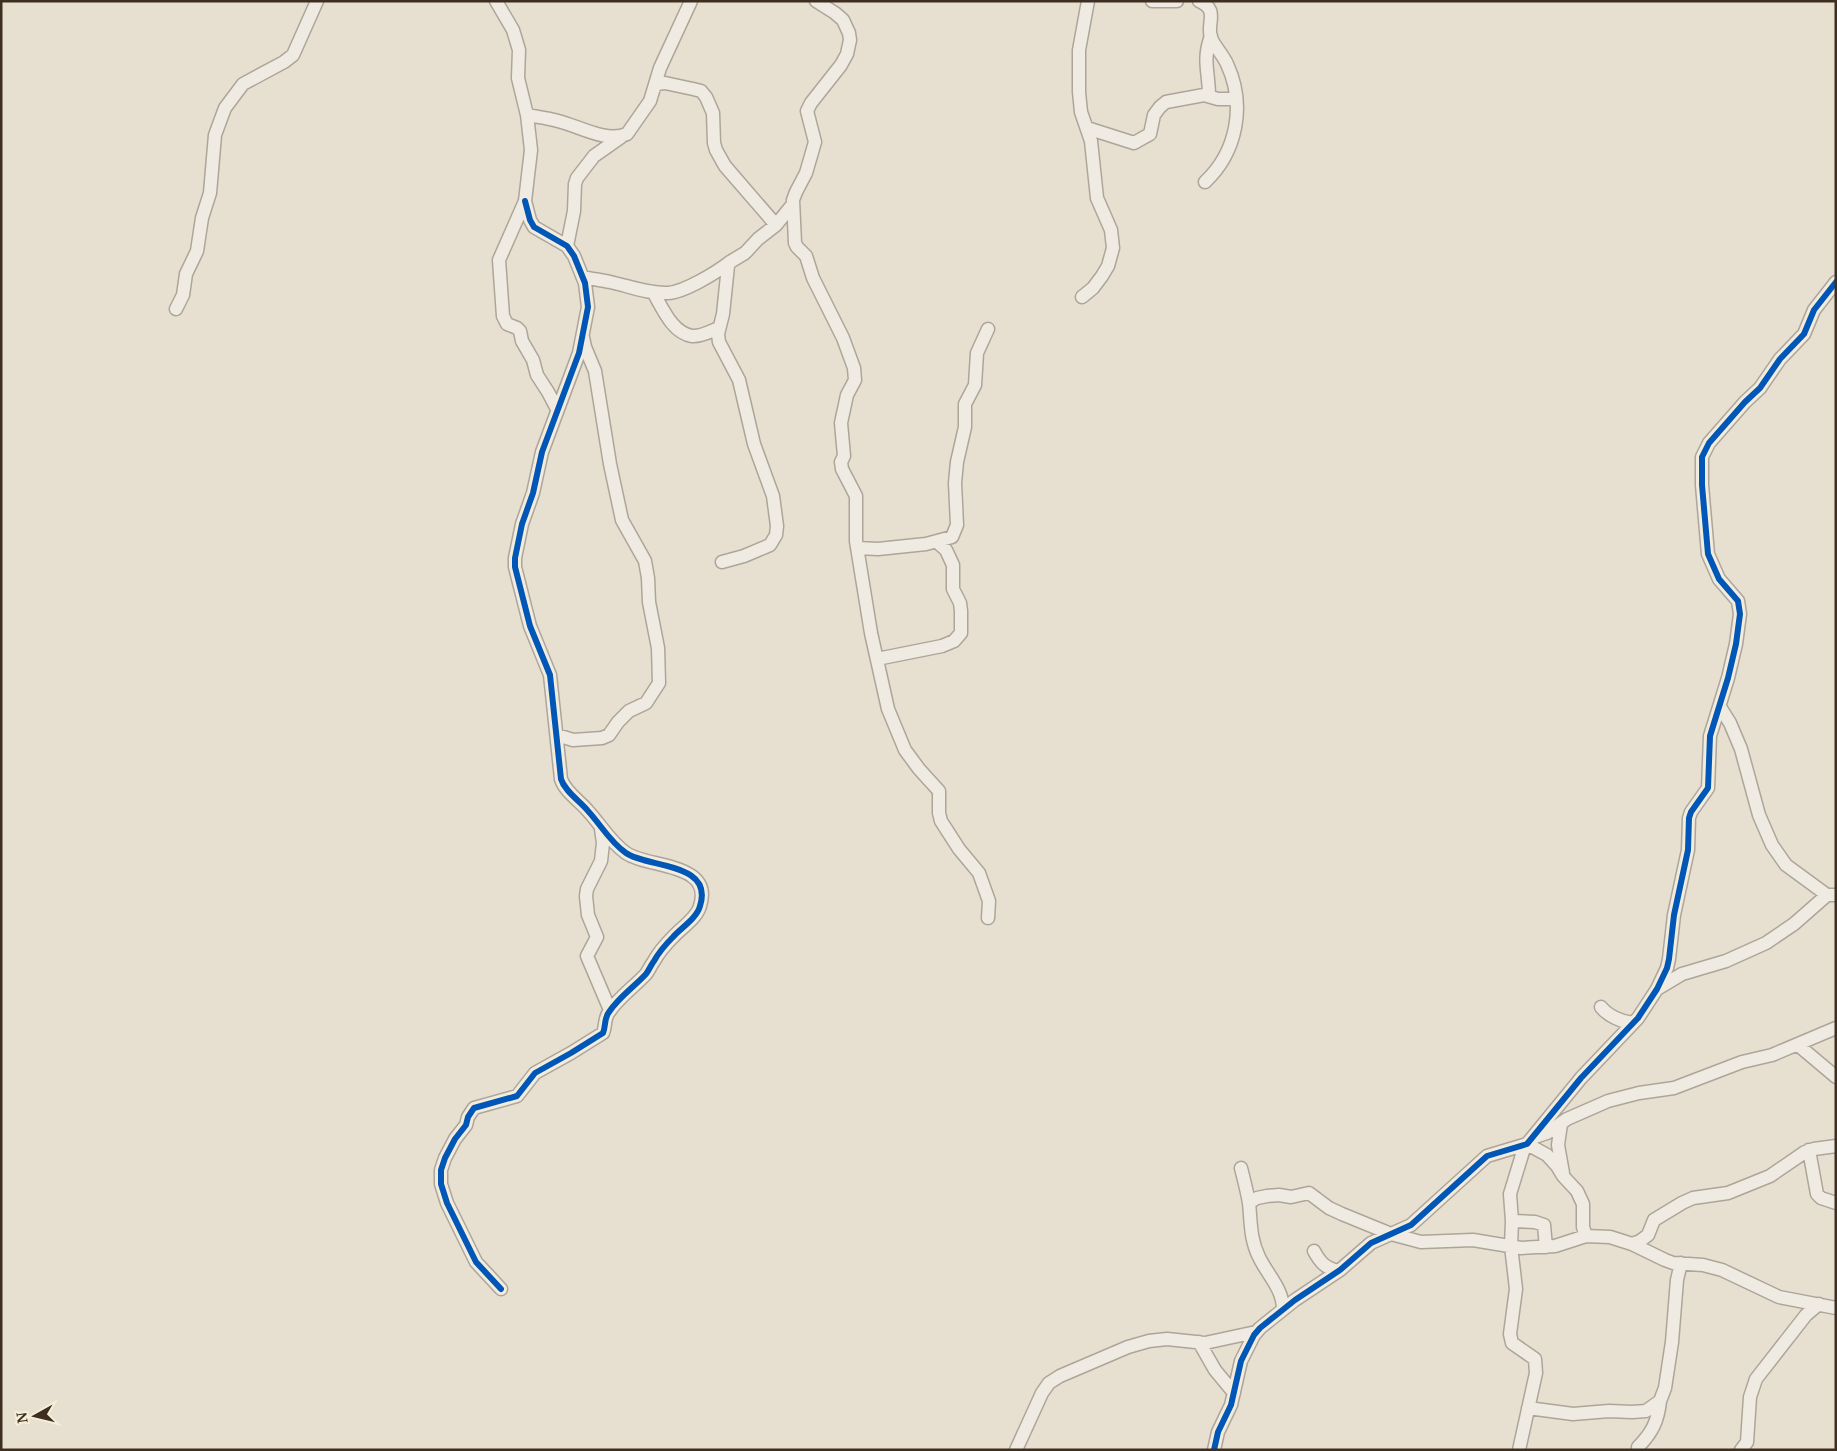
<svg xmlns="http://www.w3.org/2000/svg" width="1837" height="1451" font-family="'Noto Serif',serif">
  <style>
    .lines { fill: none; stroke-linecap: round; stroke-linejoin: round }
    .minor-casing { stroke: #ada599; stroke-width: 15 }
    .minor { stroke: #efebe3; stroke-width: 12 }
    .cycleway-casing { stroke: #f7eed8; stroke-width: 9 }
    .cycleway { stroke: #0057b8; stroke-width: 6 }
  </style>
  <rect width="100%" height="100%" fill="#e7e0d1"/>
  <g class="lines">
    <g class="minor-casing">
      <path id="minor" d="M496,1L513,30L519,50L518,78L527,115L531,150L525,201L499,260L503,316L507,324L517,328L520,331L522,341L533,360L537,375L548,392L557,409
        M816,1L835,13L843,20L849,33L850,40L847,54L841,65L811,103L807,111L815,142L806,173L796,192L793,200L795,243L797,247L806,256L813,278L843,338L854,368L855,380L847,395L841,423L844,456L841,462L842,469L856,496V541L871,633L888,709L905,750L919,769L939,791V813L941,821L959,849L979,873L989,901L988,918
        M1152,1H1177
        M1199,1C1220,10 1206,23 1211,38C1215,47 1223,55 1227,64C1246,105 1237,152 1205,182
        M656,84L665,83L693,89L701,91L706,97L713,113L714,143L716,150L725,166L776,225
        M1209,96C1209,72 1202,60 1211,36
        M527,115C538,117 548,118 558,121C579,126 606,143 627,134L650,101L660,68L691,1
        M1087,128L1134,143L1150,134L1154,115L1160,107L1166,102L1204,95L1218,99H1236
        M567,246L574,211L575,184L577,178L594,156L621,137
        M583,277C592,279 601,280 610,282C629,286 648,294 668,293C685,292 717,272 730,262
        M653,292C662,307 672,333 692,336C701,337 711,331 719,328
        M1082,297L1093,288L1102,276L1108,266L1113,248L1111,230L1097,198L1091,141L1081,112L1079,92V50L1088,1
        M176,309L183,295L186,274L197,251L202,218L210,193L215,135L225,108L243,84L284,62L293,55L317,1
        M858,548L878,549L926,544L952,537L957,525L955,483L957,462L965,427V404L975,385L977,353L988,329
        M722,562L744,556L770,545L776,535L777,526L773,496L754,444L739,380L719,342L718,334L723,314L728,266L730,262L745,253L758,239L776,225L793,204
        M877,659L942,646L954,641L961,633V611L960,603L953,589V565L946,550L937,542
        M1720,707L1730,723L1741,749L1759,815L1772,845L1786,865L1827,895
        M557,735L573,740L602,738L609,735L618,722L629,711L646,703L659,683L658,648L649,602L648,578L645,561L622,520L610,464L595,371L585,347L583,337
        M601,829L603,843L601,861L587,889L586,896L588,915L597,937L587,956L610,1010
        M1657,989L1682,974L1726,961L1766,943L1794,924L1827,895H1836
        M1601,1007C1608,1016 1622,1022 1633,1023
        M1798,1045L1836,1077
        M1561,1124L1558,1145L1563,1173
        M1535,1137L1547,1133L1567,1119L1608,1101L1639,1093L1674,1088L1742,1062L1772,1055L1836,1028
        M1527,1144L1547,1155L1557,1166L1563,1176L1577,1191L1583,1204V1227L1586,1236
        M1809,1150L1817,1194L1821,1198L1836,1203
        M1241,1168C1244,1180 1247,1191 1249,1203C1251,1222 1250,1239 1259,1257C1267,1274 1283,1289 1283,1309
        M1249,1203L1257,1198L1267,1196L1279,1195L1291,1197L1309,1193L1329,1208L1342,1214L1391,1234L1421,1242L1473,1240L1521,1248L1555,1246L1586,1236L1610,1237L1632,1244L1665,1260L1673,1263L1703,1265L1722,1270L1779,1297L1836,1308
        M1512,1221L1535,1222L1544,1225L1546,1247
        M1632,1244L1640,1241L1648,1235L1654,1220L1682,1203L1693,1198L1728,1193L1770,1176L1805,1152L1814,1149L1836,1146
        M1314,1251C1320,1262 1325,1268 1338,1271
        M501,1289L476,1262L447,1203L441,1184V1170L445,1158L455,1139L466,1125L468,1117L474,1108L517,1096L535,1073L571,1053L603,1033C606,1026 604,1018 609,1012C619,997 634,987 646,974C649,970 651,965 654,961C659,952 666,944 673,937C681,928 697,918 700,906C714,862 647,868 626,853C610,842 601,825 588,811C580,801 565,792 561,779L550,675L530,626L515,567V558L522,524L533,493L542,452L579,353L588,307L585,283L574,256L567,246L534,227L530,220L525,201
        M1199,1342L1215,1370L1234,1393
        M1528,1408L1573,1414L1609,1411L1632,1412L1646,1411L1660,1401L1665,1388L1672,1342L1677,1280L1681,1263
        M1638,1447C1652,1433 1658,1421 1660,1401
        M1016,1450L1042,1393L1049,1383L1060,1376L1128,1347L1149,1341L1167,1339L1205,1343L1256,1332
        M1214,1450L1218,1432L1231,1405L1241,1361L1254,1335L1260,1328L1295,1300L1340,1270L1371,1243L1411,1225L1487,1156L1527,1144L1581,1078L1638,1018L1657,989L1667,968L1669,959L1674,915L1688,850L1689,818L1691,812L1708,788L1710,736L1728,678L1736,644L1740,614L1738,601L1719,579L1708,554L1702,485V457L1709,443L1745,402L1760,388L1780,359L1804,334L1814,310L1836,282
        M1519,1450L1536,1373L1535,1359L1512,1343L1510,1334L1516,1289L1511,1246L1512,1221L1510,1194L1525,1145
        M1741,1450L1747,1442L1750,1397L1756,1379L1806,1315L1819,1304"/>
    </g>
    <use href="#minor" class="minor"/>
    <g class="cycleway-casing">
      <path id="cycleway" d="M501,1289L476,1262L447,1203L441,1184V1170L445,1158L455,1139L466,1125L468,1117L474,1108L517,1096L535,1073L571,1053L603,1033C606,1026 604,1018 609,1012C619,997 634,987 646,974C649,970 651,965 654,961C659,952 666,944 673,937C681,928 697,918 700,906C714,862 647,868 626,853C610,842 601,825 588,811C580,801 565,792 561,779L550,675L530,626L515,567V558L522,524L533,493L542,452L579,353L588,307L585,283L574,256L567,246L534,227L530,220L525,201
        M1214,1450L1218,1432L1231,1405L1241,1361L1254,1335L1260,1328L1295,1300L1340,1270L1371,1243L1411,1225L1487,1156L1527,1144L1581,1078L1638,1018L1657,989L1667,968L1669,959L1674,915L1688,850L1689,818L1691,812L1708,788L1710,736L1728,678L1736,644L1740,614L1738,601L1719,579L1708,554L1702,485V457L1709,443L1745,402L1760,388L1780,359L1804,334L1814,310L1836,282"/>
    </g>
    <use href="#cycleway" class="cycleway"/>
  </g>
  <rect width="1837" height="1451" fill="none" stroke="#3d2e20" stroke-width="5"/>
  <g transform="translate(35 1416) rotate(262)" stroke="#f7eed8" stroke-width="4" paint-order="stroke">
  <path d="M0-4L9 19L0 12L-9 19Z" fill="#3d2e20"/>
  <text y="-8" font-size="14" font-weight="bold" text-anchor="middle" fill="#3d2e20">N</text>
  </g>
</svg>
